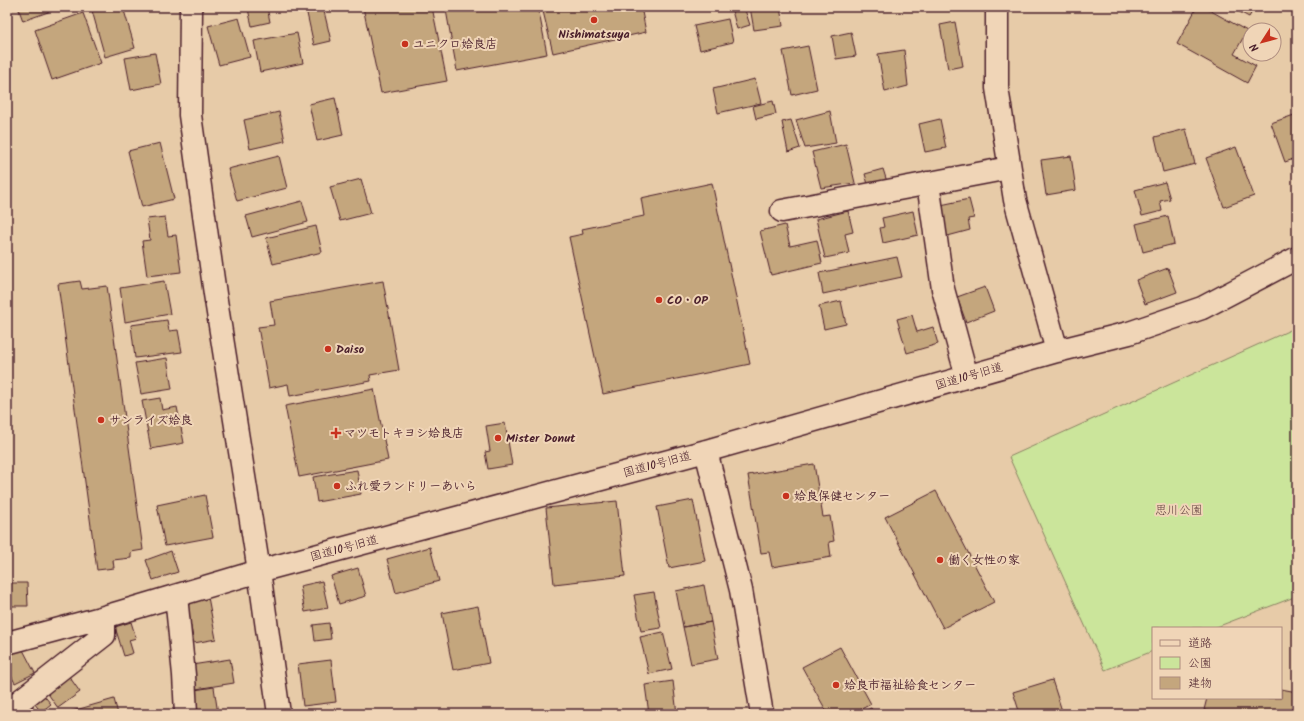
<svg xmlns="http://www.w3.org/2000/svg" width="1304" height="721" font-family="Kalam,'Klee One',sans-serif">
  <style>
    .green { fill: #cbe59b; stroke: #8a8263 }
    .building { fill: #c4a67d; stroke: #4a1f2b }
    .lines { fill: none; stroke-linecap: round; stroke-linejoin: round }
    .minor-casing { stroke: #4a1f2b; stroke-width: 25 }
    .minor { stroke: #f0d5b7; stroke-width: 22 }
    .poi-dot { fill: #c8321e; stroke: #f0d5b7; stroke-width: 1.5 }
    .labels { text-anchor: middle; stroke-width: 4; stroke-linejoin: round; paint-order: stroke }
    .poi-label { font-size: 12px; font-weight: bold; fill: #4a1f2b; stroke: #f0d5b7; text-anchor: start }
    .street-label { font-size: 12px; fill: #4a1f2b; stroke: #f0d5b7 }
    .park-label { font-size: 12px; fill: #5d3d3c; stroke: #f0d5b7 }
  </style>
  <rect width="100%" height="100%" fill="#e7cba8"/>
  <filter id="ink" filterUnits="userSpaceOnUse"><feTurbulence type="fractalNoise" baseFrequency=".025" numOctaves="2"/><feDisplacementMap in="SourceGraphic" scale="8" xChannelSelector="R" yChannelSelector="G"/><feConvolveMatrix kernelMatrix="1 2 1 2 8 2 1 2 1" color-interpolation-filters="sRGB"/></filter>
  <g filter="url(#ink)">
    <path class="green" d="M1297,327V596L1214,628H1153V651L1105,670L1009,457Z"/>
    <path class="building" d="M18,7H62L23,21Z
      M91,7H123L135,48L105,57Z
      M260,7H267L270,22L252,26L248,9Z
      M315,7H323L331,41L314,45L306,9Z
      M363,7H432L447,81L381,93Z
      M459,7H538L547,54L457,71L446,10Z
      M542,7H641L646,32L553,53Z
      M731,7H744L750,25L737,29Z
      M750,7H780L783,26L754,30Z
      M1197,7H1204L1247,31L1234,54L1256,66L1247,83L1177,44Z
      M1230,7H1255L1249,17Z
      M83,13L101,63L52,80L35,30Z
      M239,18L250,57L219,65L208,26Z
      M728,19L733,42L700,50L694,26Z
      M955,22L963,66L948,69L940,25Z
      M851,32L856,56L836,59L832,36Z
      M297,33L303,63L260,72L254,41Z
      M808,46L817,89L792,95L783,51Z
      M904,50L908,86L885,92L878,54Z
      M155,53L161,84L131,90L125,58Z
      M755,79L761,103L718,113L713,89Z
      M335,98L343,135L317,141L309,104Z
      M773,101L776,114L756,119L753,106Z
      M830,111L836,143L805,148L796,120Z
      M279,112L285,141L250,149L244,120Z
      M1297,114V158L1285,162L1271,123Z
      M940,119L946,148L925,152L919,124Z
      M791,120L800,148L788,152L782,122Z
      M1186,129L1195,164L1163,172L1155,137Z
      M160,143L174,199L142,207L128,151Z
      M846,144L855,183L821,188L812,152Z
      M1236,147L1254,196L1224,207L1206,158Z
      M279,156L287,188L237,201L228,169Z
      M1071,156L1076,190L1046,195L1041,160Z
      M883,169L888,185L870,191L865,174Z
      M361,179L371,213L340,221L330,187Z
      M1165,182L1170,199L1160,201L1162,211L1142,216L1135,190Z
      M712,183L750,364L603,394L569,237L583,234L582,229L644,216L641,198Z
      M969,199L974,218L968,219L970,230L944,237L936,206Z
      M302,201L308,222L252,237L246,216Z
      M848,211L853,232L845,234L849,253L825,258L816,219Z
      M913,211L918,235L883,243L880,228L884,227L882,218Z
      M1168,216L1174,244L1143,252L1136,224Z
      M165,217L168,236L176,235L181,272L147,276L142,241L150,240L147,219Z
      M785,225L790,246L817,240L822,263L771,275L760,231Z
      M316,226L322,252L273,264L266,238Z
      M897,257L902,277L823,294L819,273Z
      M1168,268L1177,292L1145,304L1136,280Z
      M80,281L82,289L107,286L143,550L131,552V558L113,560L114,568L97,570L58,284Z
      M164,281L170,314L125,322L120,288Z
      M383,281L399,370L370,375L371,381L290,396L288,384L269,388L258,327L274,325L270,301Z
      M985,287L994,311L966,322L957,297Z
      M841,301L846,324L824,329L819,306Z
      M912,315L917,332L933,327L938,344L907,353L897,319Z
      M167,320L169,331L178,330L182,352L135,358L131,325Z
      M167,358L172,389L141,394L135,363Z
      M374,389L388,460L299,477L285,406Z
      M160,398L162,410L177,407L184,443L151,449L142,401Z
      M505,423L512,465L488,469L485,452L490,451L486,426Z
      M814,464L823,517L830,516L834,541L829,542L831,557L772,567L769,552L761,553L748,475Z
      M357,470L361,494L317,502L313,477Z
      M936,491L994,602L943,628L885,517Z
      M205,495L213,537L165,546L157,505Z
      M693,500L705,561L669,568L657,507Z
      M617,501L625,576L554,584L546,508Z
      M430,547L439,581L396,593L387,559Z
      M171,551L178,572L153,580L146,560Z
      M358,568L366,596L339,604L331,576Z
      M322,581L328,608L305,612L300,586Z
      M7,583H27L28,606H7Z
      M704,585L711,622L683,627L676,591Z
      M654,592L661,628L641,631L634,595Z
      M208,597L216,639L194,643L186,601Z
      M478,606L489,663L453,670L442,613Z
      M131,622L136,638L129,640L133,653L124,656L115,627Z
      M711,622L718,659L691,664L683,627Z
      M329,623L331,639L315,641L313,625Z
      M663,632L672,669L649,674L640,637Z
      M21,646L35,673L15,683L7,668V653Z
      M840,647L871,704L852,714H828L802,667Z
      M230,659L234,683L196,689L192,665Z
      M331,660L336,702L303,706L298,664Z
      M66,672L80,692L58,708L44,688Z
      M1052,680L1063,714H1020L1013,692Z
      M673,681L677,714H649L645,685Z
      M214,687L218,714H192L188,691Z
      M1281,689L1297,692V714H1224L1204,710L1207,698H1281Z
      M41,692L51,704L41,712L31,699Z
      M114,699L118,714H62Z
      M27,700L38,714H10Z
      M871,708L875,714H859Z"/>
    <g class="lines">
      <g class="minor-casing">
        <path id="minor" d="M191,7L190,115L215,294L259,571L279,714
          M997,7V88L1015,200L1057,351
          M928,183L943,289L967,377
          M782,211L1009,168
          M706,451L741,590L762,714
          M176,596L184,675L186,714
          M7,643L104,617L259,571L706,451L1057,351L1129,333L1202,308L1297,258
          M7,711L104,635V617"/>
      </g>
      <use href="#minor" class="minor"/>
    </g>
  </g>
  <g class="poi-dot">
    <circle cx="594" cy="20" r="4"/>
    <circle cx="405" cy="44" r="4"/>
    <circle cx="659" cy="300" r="4"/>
    <circle cx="328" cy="349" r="4"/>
    <circle cx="101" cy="420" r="4"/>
    <path d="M334 427h4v4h4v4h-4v4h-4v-4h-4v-4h4z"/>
    <circle cx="498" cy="438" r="4"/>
    <circle cx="337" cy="486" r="4"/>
    <circle cx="786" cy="496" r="4"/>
    <circle cx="940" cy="560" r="4"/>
    <circle cx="836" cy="685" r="4"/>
  </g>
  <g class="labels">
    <g class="poi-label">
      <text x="594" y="38" text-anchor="middle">Nishimatsuya</text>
      <text x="413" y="48">ユニクロ姶良店</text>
      <text x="667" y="304">CO・OP</text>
      <text x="336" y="353">Daiso</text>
      <text x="109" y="424">サンライズ姶良</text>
      <text x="344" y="437">マツモトキヨシ姶良店</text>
      <text x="506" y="442">Mister Donut</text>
      <text x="345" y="490">ふれ愛ランドリーあいら</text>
      <text x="794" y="500">姶良保健センター</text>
      <text x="948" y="564">働く女性の家</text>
      <text x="844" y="689">姶良市福祉給食センター</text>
    </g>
    <g class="street-label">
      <text transform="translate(969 376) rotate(-16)" y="4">国道10号旧道</text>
      <text transform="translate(657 464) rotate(-15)" y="4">国道10号旧道</text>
      <text transform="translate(344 548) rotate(-15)" y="4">国道10号旧道</text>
    </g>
    <g class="park-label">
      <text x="1179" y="514">思川公園</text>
    </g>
  </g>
  <rect width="1304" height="721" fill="none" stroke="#f0d5b7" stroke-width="24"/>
  <rect x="12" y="12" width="1280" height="697" fill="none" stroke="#4a1f2b" stroke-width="1.5" filter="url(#ink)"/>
  <rect x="1152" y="627" width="130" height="72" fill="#f0d5b7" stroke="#ae8c7f"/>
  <rect x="1160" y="640" width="20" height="6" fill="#f0d5b7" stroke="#ae8c7f"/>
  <text x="1188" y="647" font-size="12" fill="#4a1f2b">道路</text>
  <rect x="1160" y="657" width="20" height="12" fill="#cbe59b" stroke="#ae8c7f"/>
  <text x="1188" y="667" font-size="12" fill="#4a1f2b">公園</text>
  <rect x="1160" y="677" width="20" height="12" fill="#c4a67d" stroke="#ae8c7f"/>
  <text x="1188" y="687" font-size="12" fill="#4a1f2b">建物</text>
  <g transform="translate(1262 42) rotate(234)"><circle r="19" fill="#f0d5b7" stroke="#ae8c7f"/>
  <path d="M0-3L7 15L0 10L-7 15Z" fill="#c8321e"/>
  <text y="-6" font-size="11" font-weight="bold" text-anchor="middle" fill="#4a1f2b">N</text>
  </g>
</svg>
